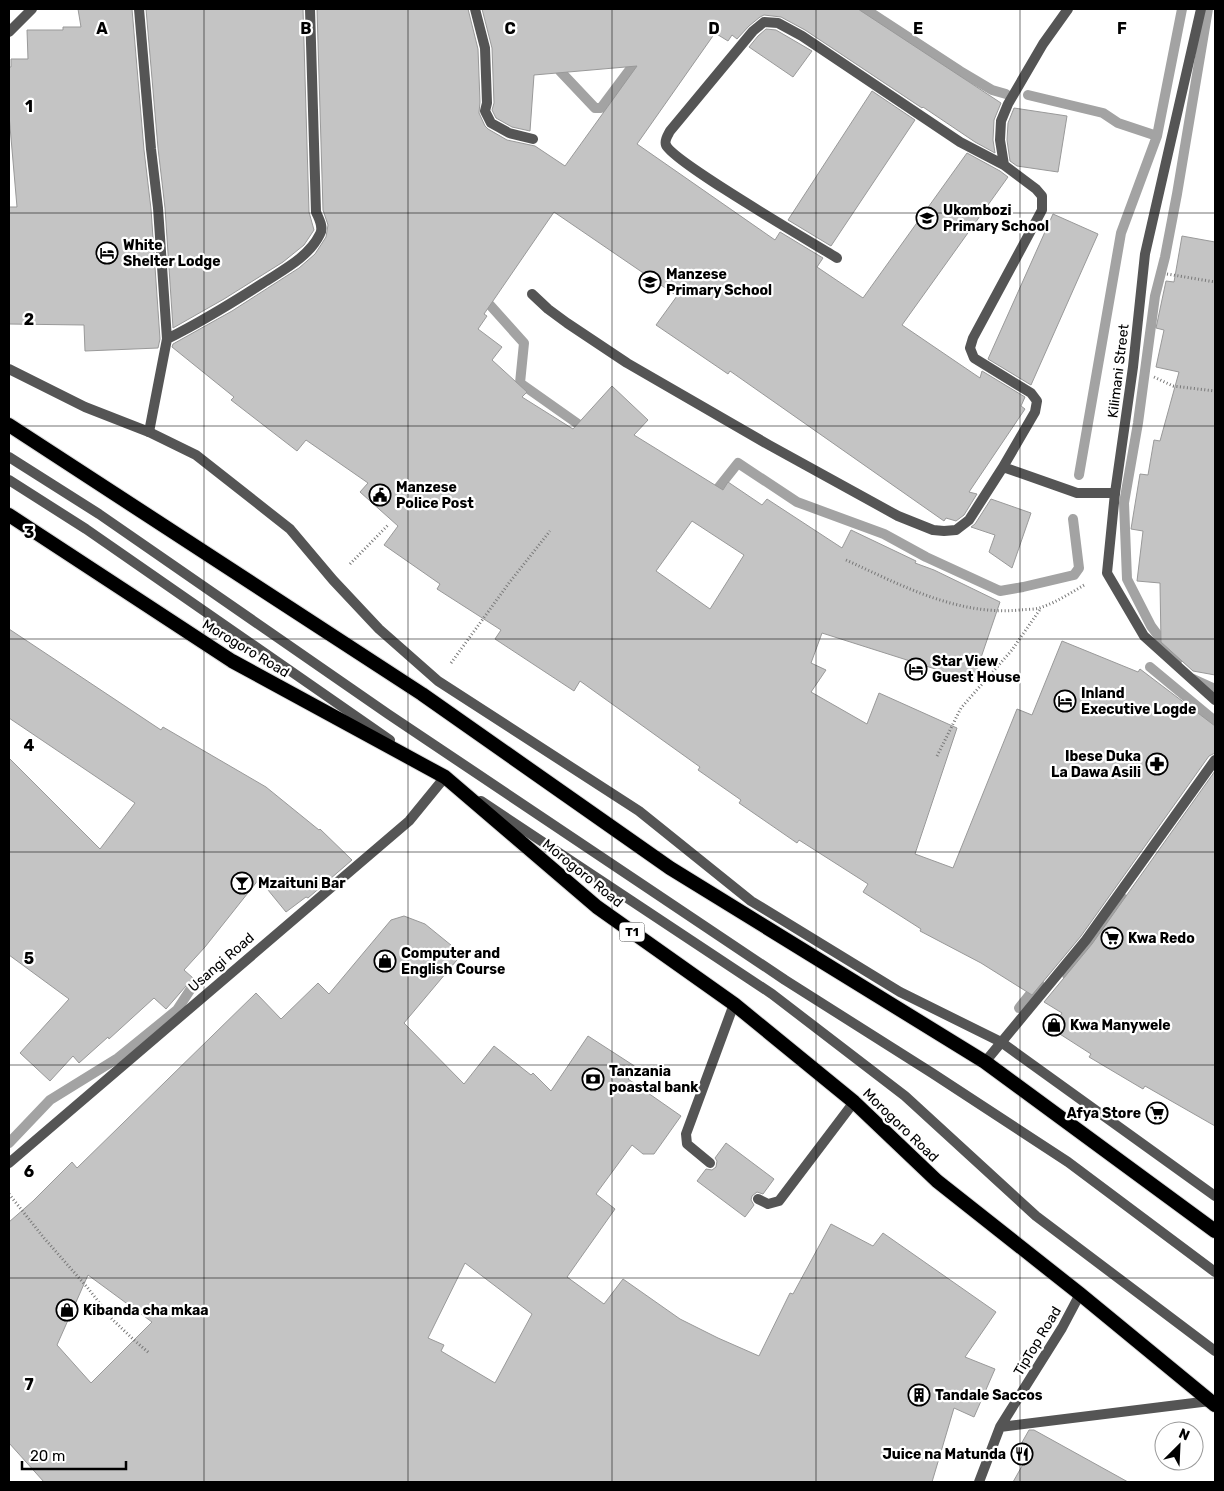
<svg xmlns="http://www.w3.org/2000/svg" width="1224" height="1491" font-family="Rubik,sans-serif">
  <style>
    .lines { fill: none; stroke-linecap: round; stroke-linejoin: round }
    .stream { stroke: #a3a3a3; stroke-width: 10 }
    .building { fill: #c4c4c4; stroke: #999; fill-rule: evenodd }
    .trunk-casing { stroke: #dbdbdb; stroke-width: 16 }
    .path { stroke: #777; stroke-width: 3; stroke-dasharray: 1 2.5; stroke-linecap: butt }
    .service { stroke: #555; stroke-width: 10 }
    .minor { stroke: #555; stroke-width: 10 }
    .trunk { stroke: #000; stroke-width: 14 }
    .grid { fill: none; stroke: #000; stroke-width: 1; stroke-opacity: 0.55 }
    .labels { text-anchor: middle; stroke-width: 4.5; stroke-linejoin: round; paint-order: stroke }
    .shield { fill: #fff; stroke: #4c4c4c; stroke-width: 1 }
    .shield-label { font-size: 12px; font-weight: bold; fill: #000 }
    .poi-label { font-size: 14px; font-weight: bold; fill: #000; stroke: #fff; text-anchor: start }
    .street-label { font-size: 14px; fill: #000; stroke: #fff }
    .grid-label { font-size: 16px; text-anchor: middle; font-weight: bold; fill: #000; stroke: #fff; stroke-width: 4.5; stroke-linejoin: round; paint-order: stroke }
  </style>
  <rect width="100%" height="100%" fill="#fff"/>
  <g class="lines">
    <path class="stream" d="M865,9L960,71L992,90L1006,94
      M559,60L560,71L595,108H601L640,56
      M1028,95L1103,113L1118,123L1157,136
      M481,295L524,343L520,383L588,431
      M1079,475L1121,233L1157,136L1182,9
      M711,497L738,463L797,502L884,534L926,557L1000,591L1023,587L1074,575L1079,568L1073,519
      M1177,661L1151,626L1127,579L1124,503L1138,423L1155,296L1165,257L1177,194L1208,9
      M1150,667L1215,721
      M1193,679L1215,689
      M1067,975L1124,899
      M1019,1008L1039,983
      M9,1143L50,1100L118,1058L177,1010L192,987"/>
  </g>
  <path class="building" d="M78,9H132L144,150L151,209L160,339L158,348L85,351L84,325L9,324V207H17L9,115V67H11V59H28L27,30H63V27H81Z
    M146,9H303L309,212L314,230L304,245L283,262L224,299L173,328L165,208L158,148Z
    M317,9H468L478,49L480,102L479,113L485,126L488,129L507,140L535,146L565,166L637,66L534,75L530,131L512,127L496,118L492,110L494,103L492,48L482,9H858L1001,103L994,120L993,140L995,153L975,142L923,107L922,108L805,30L781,17L764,15L760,17L749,26L737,39L732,35L728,41L715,33L637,144L775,240L780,232L823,258L817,267L863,298L967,153L1000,171L1008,177L902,325L980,378L982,371L1025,397L1021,406L1025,409L969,492L977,494L964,515L956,521L946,518L944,521L730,371L728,374L656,325L677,296L554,212L484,314L487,316L478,329L502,347L492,360L527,392L522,397L573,429L612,386L648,420L634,435L723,490L728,482L762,505L767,499L842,548L851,530L916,561L915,563L934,570L1000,602L973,681L822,633L811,663L826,670L811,692L867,724L879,693L957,728L915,854L953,868L1017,709L1032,715L1062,641L1138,672L1140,669L1215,726V753L1209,756L1081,936L1032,995L981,963L920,931L921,929L863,892L868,884L799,840L797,843L739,803L741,800L698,770L700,767L580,681L574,691L495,639L501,630L437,589L440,584L384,545L398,526L360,492L368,483L306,440L297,451L231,400L234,397L172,347L173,344L232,311L299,268L315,254L326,237L328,225L323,210ZM692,521L744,555L710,609L656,571Z
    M766,29L776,30L812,51L793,77L749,47L758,36Z
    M872,91L915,120L831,246L788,220Z
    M1014,108L1067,116L1058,172L1017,166L1010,161L1007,140L1008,123Z
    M1053,214L1098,234L1031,385L988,359Z
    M1182,236L1215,242V675L1193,671L1161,642L1160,583L1137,581L1143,531L1131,529L1140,474L1148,475L1154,440L1160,441L1179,372L1156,367L1164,330L1156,328L1166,281L1174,282Z
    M991,499L1031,513L1012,568L989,552L995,535L971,527L975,524Z
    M9,629L161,730L163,727L266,787L319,830L320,829L352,860L308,898L306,897L286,912L259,879L205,947L184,970L193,978L166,1009L154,998L109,1039L108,1037L79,1063L73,1056L50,1081L20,1053L69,999L9,955V758L100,849L135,803L9,718Z
    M1215,771V1126L1145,1086L1143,1089L1089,1057L1091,1054L1052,1029L1062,1013L1044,1002L1092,944Z
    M404,916L425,924L462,954L404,1023L464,1084L494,1046L531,1075L533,1073L551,1091L588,1036L636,1067L628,1079L681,1116L654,1154H643L632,1145L596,1194L615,1209L567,1277L604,1304L623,1279L680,1319L718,1338L759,1356L790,1293L793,1294L831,1224L873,1246L883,1233L996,1312L965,1357L995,1369L974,1417L954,1408L932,1482H44L9,1443V1222L33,1201L72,1162L77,1168L256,993L281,1019L318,983L329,994L391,920ZM465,1263L532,1314L495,1383L441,1351L444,1345L428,1338ZM88,1275L152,1322L91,1383L57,1345Z
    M726,1143L774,1179L763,1194L757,1192L752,1196L751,1200L754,1205L745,1217L697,1181L706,1169L712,1170L716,1167L717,1161L715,1158Z
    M1029,1430H1034L1128,1482H1013L1026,1459L1016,1453Z"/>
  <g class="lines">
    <g class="trunk-casing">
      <path id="trunk" d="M9,425L422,694L670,868L985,1062L1215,1231
        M9,515L232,661L445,777L597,907L734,1004L854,1102L937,1181L1080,1294L1215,1405"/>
    </g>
    <path class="path" d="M1167,274L1215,282
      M1154,377L1173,386L1215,391
      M846,560C901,585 957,616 1020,610C1027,609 1036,610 1042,607C1057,602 1072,592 1086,584
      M350,564L388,525
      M451,663L509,583L550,531
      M937,756L961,708L1012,650L1041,608
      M9,1194L44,1238L87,1287L112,1319L134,1340L149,1353"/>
    <path class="service" d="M1068,9L1043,44L1008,104L1001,121L1000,140L1004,165L1036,189L1042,196V210L973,338L970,348L974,358L1031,393L1037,401L1035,412L1003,467L1077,493H1115
      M9,32L32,9
      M837,258C813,243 673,162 666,145C664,140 668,135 670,131L753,31L764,22L778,23L802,36L960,142L1004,165
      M532,294L548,309L567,323L627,363L769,445L898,516L933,530L944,531L956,530L969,520L1003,467
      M9,369L85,407L149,432L196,455L290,529L333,580L379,629L438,681L639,811L751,901L900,992L1001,1042L1215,1196
      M9,457L99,514L388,714L785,980L932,1073L1068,1162L1215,1272
      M9,480L86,529L390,740
      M481,801L772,994L905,1096L1036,1216L1215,1351
      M710,1163L687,1144L686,1134L734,1004
      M758,1199L768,1204L779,1201L854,1102"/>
    <path class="minor" d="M139,9L151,149L158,208L167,339L149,432
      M475,9L485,48L487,103L485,111L491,123L509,133L533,139
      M1201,9L1145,254L1133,367L1115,493L1107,573L1144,636L1215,700
      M167,339C201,322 232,303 263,283C283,270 309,257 320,234C324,227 319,219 316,212L310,9
      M985,1062L1086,940L1215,760
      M9,1163L409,821L445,777
      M1000,1427L1210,1401
      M979,1482L1000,1427L1062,1328L1080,1294"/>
    <use href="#trunk" class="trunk"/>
  </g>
  <path class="grid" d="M204,9V1482M408,9V1482M612,9V1482M816,9V1482M1020,9V1482M9,213H1215M9,426H1215M9,639H1215M9,852H1215M9,1065H1215M9,1278H1215"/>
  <defs>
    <g id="school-ring" transform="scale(1.125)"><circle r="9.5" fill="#fff" stroke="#000" stroke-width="1.5"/><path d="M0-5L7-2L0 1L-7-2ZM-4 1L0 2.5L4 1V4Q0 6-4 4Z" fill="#000"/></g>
    <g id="hotel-ring" transform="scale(1.125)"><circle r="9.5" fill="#fff" stroke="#000" stroke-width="1.5"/><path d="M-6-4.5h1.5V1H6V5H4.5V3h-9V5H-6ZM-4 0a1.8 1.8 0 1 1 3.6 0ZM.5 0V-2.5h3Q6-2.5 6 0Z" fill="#000"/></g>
    <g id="civic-ring" transform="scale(1.125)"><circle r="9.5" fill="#fff" stroke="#000" stroke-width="1.5"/><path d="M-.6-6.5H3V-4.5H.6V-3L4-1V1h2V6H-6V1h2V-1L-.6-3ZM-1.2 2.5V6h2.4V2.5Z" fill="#000"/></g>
    <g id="pharmacy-ring" transform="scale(1.125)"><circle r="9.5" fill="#fff" stroke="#000" stroke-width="1.5"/><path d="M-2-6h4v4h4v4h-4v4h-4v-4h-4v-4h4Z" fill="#000"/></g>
    <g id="bar-ring" transform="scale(1.125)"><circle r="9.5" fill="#fff" stroke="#000" stroke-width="1.5"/><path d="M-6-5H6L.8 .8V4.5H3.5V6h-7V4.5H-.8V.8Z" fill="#000"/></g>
    <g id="supermarket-ring" transform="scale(1.125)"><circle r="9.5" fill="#fff" stroke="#000" stroke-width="1.5"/><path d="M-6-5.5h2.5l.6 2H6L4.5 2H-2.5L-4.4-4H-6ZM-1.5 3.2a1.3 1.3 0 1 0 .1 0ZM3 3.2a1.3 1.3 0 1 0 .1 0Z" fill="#000"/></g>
    <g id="shop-ring" transform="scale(1.125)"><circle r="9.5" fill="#fff" stroke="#000" stroke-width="1.5"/><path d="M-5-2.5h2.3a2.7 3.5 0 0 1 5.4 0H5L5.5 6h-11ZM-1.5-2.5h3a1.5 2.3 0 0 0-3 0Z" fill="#000"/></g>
    <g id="bank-ring" transform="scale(1.125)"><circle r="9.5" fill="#fff" stroke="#000" stroke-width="1.5"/><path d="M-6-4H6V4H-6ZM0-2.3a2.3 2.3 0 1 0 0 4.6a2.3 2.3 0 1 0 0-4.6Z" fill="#000"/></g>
    <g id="building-ring" transform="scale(1.125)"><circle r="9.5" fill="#fff" stroke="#000" stroke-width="1.5"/><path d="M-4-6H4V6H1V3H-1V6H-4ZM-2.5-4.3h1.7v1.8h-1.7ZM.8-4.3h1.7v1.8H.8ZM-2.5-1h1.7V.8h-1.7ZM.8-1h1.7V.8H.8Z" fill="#000"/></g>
    <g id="restaurant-ring" transform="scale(1.125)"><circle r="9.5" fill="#fff" stroke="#000" stroke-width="1.5"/><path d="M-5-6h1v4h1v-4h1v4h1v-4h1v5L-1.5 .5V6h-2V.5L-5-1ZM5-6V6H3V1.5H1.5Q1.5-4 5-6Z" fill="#000"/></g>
  </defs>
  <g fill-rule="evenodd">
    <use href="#school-ring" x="927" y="218"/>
    <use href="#hotel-ring" x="107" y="253"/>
    <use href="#school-ring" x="650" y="282"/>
    <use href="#civic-ring" x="380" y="495"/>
    <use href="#hotel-ring" x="916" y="669"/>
    <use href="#hotel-ring" x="1065" y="701"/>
    <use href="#pharmacy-ring" x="1157" y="764"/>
    <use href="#bar-ring" x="242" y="883"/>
    <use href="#supermarket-ring" x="1112" y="938"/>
    <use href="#shop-ring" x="385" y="961"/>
    <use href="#shop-ring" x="1054" y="1025"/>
    <use href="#bank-ring" x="593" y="1079"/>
    <use href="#supermarket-ring" x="1157" y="1113"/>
    <use href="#shop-ring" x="67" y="1310"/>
    <use href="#building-ring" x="919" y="1395"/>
    <use href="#restaurant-ring" x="1022" y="1454"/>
  </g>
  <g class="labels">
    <rect class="shield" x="619.5" y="922.5" width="25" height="19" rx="4"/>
    <g class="shield-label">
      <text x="632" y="936">T1</text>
    </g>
    <g class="poi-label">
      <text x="943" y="215">Ukombozi<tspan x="943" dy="16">Primary School</tspan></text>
      <text x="123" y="250">White<tspan x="123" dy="16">Shelter Lodge</tspan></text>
      <text x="666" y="279">Manzese<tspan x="666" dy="16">Primary School</tspan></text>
      <text x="396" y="492">Manzese<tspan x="396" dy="16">Police Post</tspan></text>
      <text x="932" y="666">Star View<tspan x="932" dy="16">Guest House</tspan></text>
      <text x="1081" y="698">Inland<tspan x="1081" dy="16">Executive Logde</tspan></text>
      <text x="1141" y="761" text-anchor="end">Ibese Duka<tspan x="1141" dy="16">La Dawa Asili</tspan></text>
      <text x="258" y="888">Mzaituni Bar</text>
      <text x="1128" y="943">Kwa Redo</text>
      <text x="401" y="958">Computer and<tspan x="401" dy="16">English Course</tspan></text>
      <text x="1070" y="1030">Kwa Manywele</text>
      <text x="609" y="1076">Tanzania<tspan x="609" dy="16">poastal bank</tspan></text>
      <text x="1141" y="1118" text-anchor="end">Afya Store</text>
      <text x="83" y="1315">Kibanda cha mkaa</text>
      <text x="935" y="1400">Tandale Saccos</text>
      <text x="1006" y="1459" text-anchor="end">Juice na Matunda</text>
    </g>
    <g class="street-label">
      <text transform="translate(1118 371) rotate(-83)" y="5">Kilimani Street</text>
      <text transform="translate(246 648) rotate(31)" y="5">Morogoro Road</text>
      <text transform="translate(583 873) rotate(39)" y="5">Morogoro Road</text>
      <text transform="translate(221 962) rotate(-41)" y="5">Usangi Road</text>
      <text transform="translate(901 1125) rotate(44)" y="5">Morogoro Road</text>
      <text transform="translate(1037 1341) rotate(-59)" y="5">TipTop Road</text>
    </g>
  </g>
  <g class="grid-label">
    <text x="102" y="34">A</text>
    <text x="306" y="34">B</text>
    <text x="510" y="34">C</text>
    <text x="714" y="34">D</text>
    <text x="918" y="34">E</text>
    <text x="1122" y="34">F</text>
    <text x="29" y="112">1</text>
    <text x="29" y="325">2</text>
    <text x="29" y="538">3</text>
    <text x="29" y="751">4</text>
    <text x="29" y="964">5</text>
    <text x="29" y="1177">6</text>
    <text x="29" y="1390">7</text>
  </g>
  <rect width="1224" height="1491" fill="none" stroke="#000000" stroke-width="20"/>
  <g transform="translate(1179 1446) rotate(24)"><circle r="24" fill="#ffffff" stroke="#999999"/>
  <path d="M0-4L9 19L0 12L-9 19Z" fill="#000000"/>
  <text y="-8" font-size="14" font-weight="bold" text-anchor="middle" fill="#000000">N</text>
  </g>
  <path d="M22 1461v8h104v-8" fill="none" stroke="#000000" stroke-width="2.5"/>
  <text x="30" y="1461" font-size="15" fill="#000000" stroke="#ffffff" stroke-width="4" paint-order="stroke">20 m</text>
</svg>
